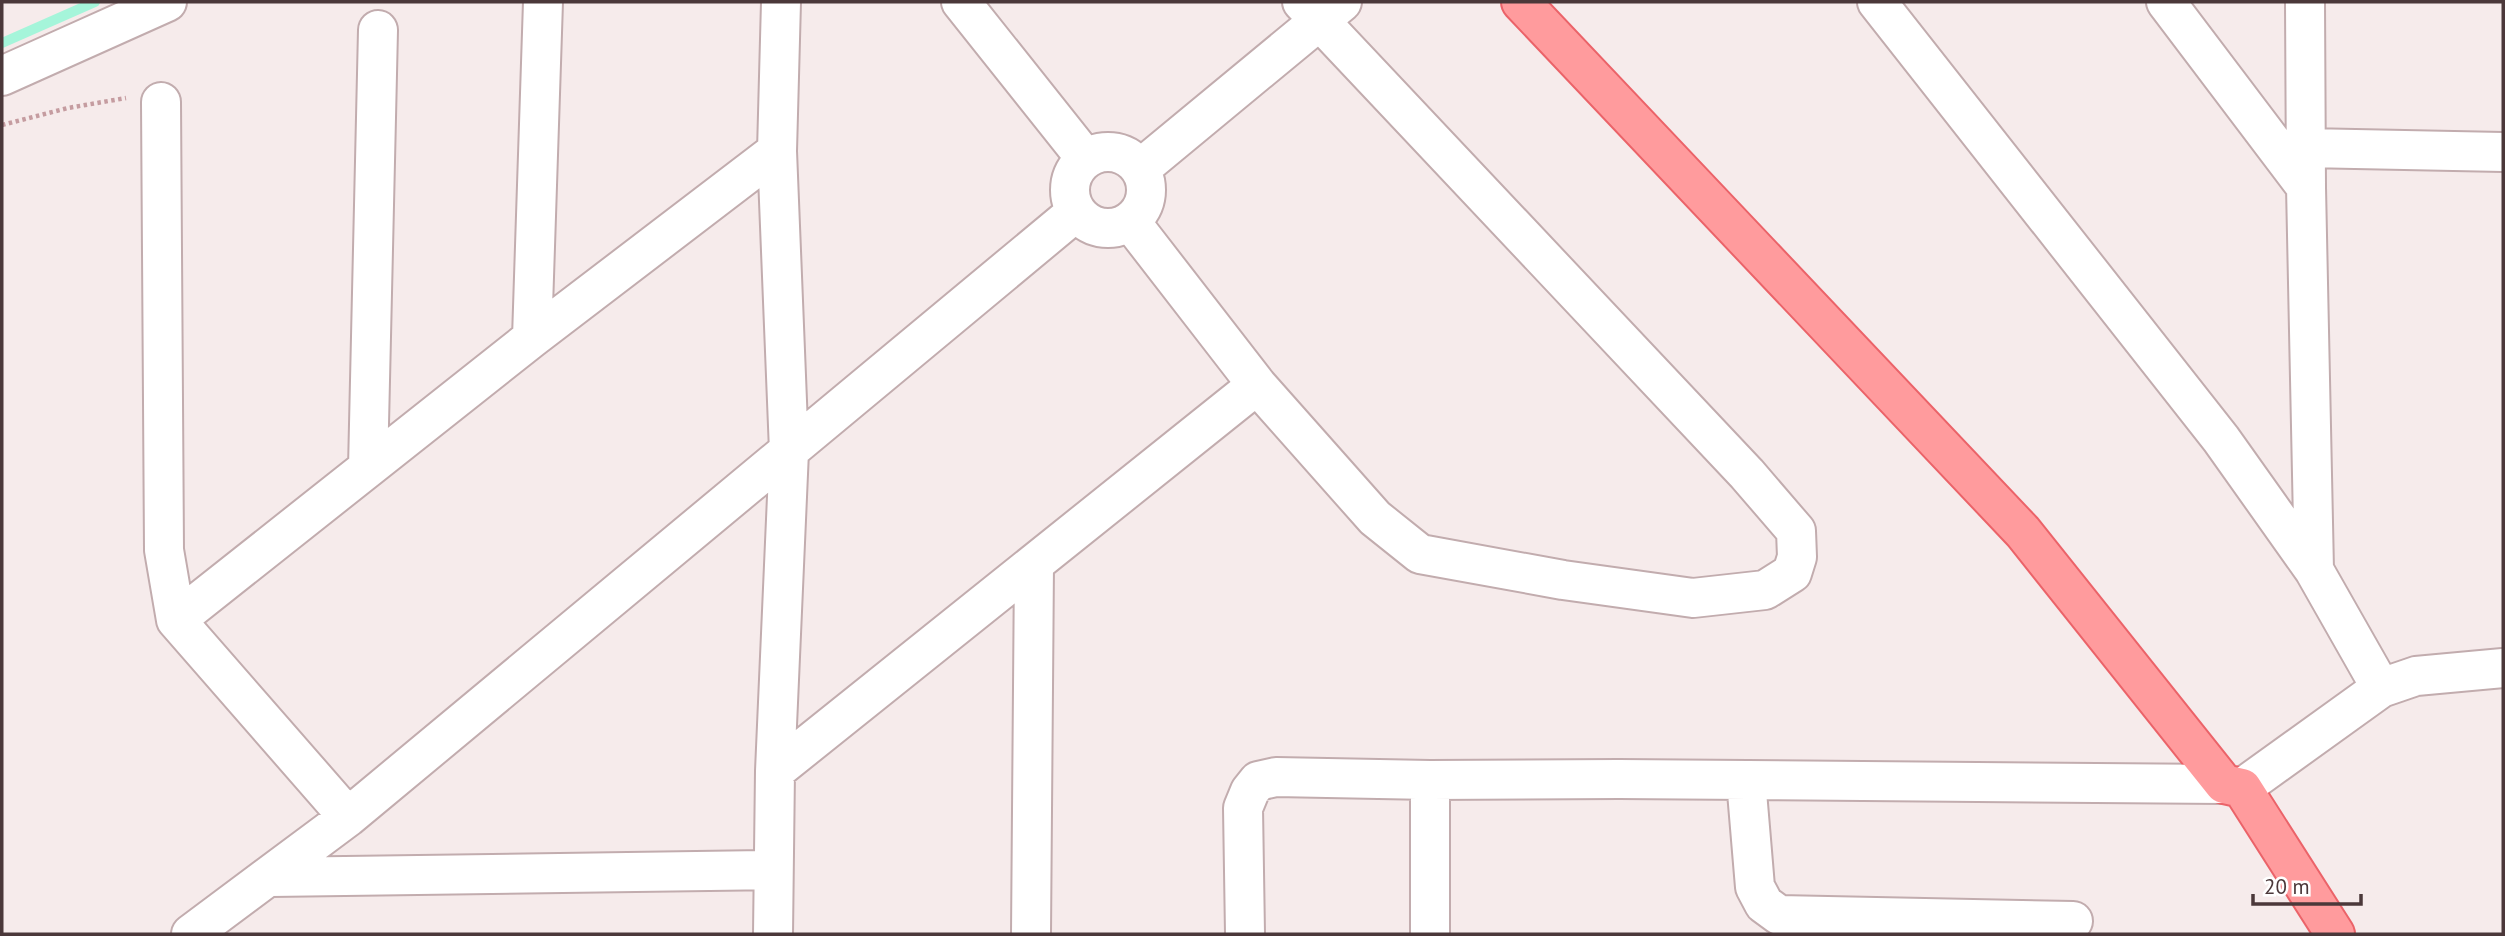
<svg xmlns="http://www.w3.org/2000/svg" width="2505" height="936" font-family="'PT Sans',sans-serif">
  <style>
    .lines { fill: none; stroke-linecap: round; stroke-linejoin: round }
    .stream { stroke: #a5f5da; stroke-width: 10 }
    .street-casing { stroke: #c2acae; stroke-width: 42 }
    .primary-casing { stroke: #eb6369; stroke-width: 42 }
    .path { stroke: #c59ca0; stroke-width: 4.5; stroke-dasharray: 3.5 3.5; stroke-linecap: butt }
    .street { stroke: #fff; stroke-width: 38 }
    .primary { stroke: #ff9b9d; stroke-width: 38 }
  </style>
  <rect width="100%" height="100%" fill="#f6ebeb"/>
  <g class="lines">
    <path class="stream" d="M2,43L95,2"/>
    <g class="street-casing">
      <path id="street" d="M961,2L1086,159
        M1877,2L2221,439L2314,570L2381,688L2242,788
        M2166,2L2306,187
        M2305,2L2306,187L2314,570
        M2,76L167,2
        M161,102L164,550L176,620L348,817
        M2306,148L2503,152
        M1070 190a38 38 0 1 1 76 0a38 38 0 1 1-76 0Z
        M1140,169L1342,2
        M1130,221L1257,385L1375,518L1420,554L1563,580L1693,598L1765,590L1792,573L1797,557L1796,531L1747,474L1302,2
        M532,338L543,2
        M368,468L378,30
        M176,620L532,338L777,151
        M2381,688L2416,676L2503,668
        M775,771L1257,385
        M1430,780V934
        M1746,780L1755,887L1764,904L1779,915L2073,921
        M271,877L773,870
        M191,934L348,817L1076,212
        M773,934L775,771L789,451L777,151L781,2
        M1031,934L1034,564
        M1245,934L1243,808L1250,791L1258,781L1276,777L1430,780L1619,779L2224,784"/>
    </g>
    <g class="primary-casing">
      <path id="primary" d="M1521,2L2023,532L2224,784L2242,788L2335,934"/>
    </g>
    <path class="path" d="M2,125L68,108L126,98"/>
    <use href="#street" class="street"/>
    <use href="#primary" class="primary"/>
  </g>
  <rect width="2505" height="936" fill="none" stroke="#4b383a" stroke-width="7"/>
  <path d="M2253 894v10h108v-10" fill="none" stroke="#4b383a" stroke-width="3.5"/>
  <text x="2264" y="894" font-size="21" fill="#4b383a" stroke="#ffffff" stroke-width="5" paint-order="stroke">20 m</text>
</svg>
